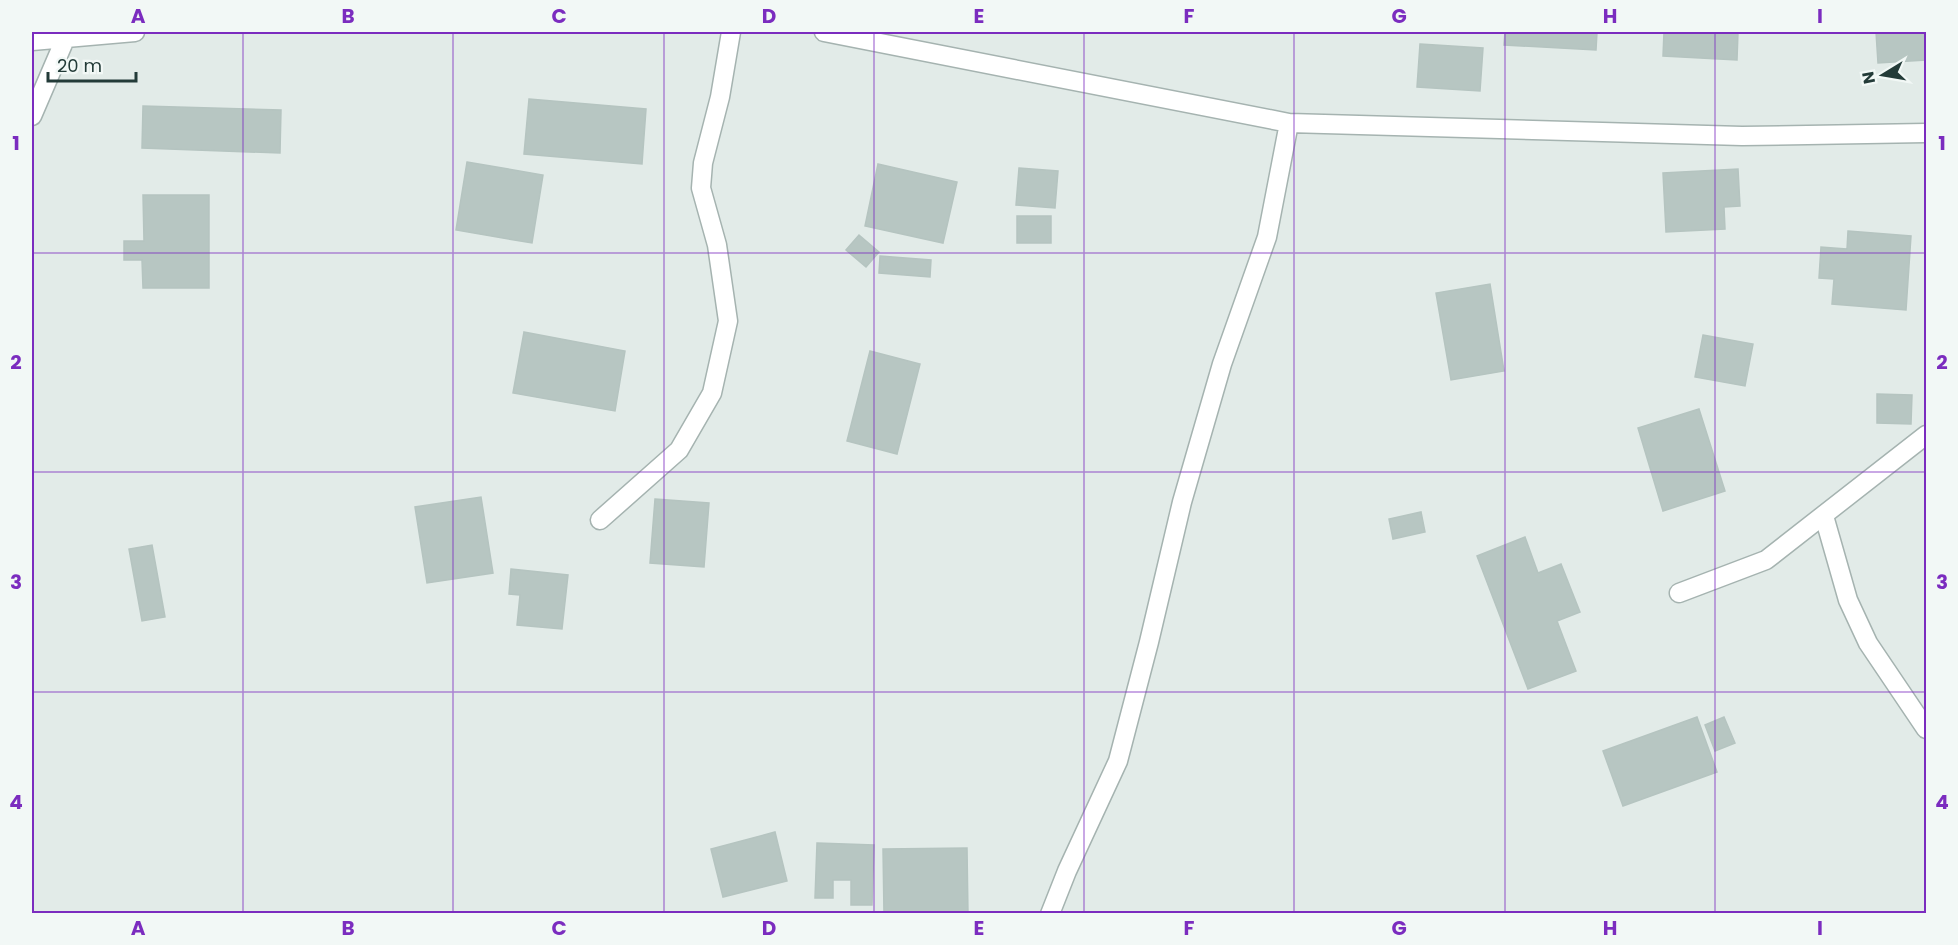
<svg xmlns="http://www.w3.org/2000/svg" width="1958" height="945" font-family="Poppins,sans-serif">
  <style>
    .building { fill: #b7c6c2; stroke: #b5c4c0; stroke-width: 1.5 }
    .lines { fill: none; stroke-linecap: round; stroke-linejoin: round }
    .minor-casing { stroke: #a5b3b0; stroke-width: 21 }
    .minor { stroke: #fff; stroke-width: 18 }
    .grid { fill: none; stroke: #7b2cbf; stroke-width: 1.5; stroke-opacity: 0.55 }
    .neatline { fill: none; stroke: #7b2cbf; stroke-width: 2 }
    .grid-label { font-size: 20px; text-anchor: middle; font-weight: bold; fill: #7b2cbf }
  </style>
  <rect width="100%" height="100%" fill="#e2ebe8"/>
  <path class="building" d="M1505,32H1597L1596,50L1504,45Z
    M1664,32H1738L1737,60L1663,56Z
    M1876,32H1926V60L1878,63Z
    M1420,44L1483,48L1480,91L1417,87Z
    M529,99L646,109L642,164L524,154Z
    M143,106L281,110L280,153L142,148Z
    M467,162L543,175L532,243L456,230Z
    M878,164L957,182L943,243L865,226Z
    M1019,168L1058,171L1055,208L1016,205Z
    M1738,169L1740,206L1724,207L1725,229L1666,232L1663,173Z
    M143,195H209V288H143L142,260H124V241H144Z
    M1017,216H1051V243H1017Z
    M1848,231L1911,236L1906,310L1832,304L1834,279L1819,278L1821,247L1847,249Z
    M859,235L879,252L866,267L846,250Z
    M880,256L931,260L930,277L879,273Z
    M1490,284L1504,371L1451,380L1436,293Z
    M524,332L625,351L615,411L513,393Z
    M1703,335L1753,344L1745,386L1695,377Z
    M870,351L920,364L897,454L847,441Z
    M1877,394L1912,395L1911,424L1877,423Z
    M1699,409L1725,491L1663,511L1638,428Z
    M481,497L493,573L427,583L415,507Z
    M655,499L709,503L704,567L650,563Z
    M1421,512L1425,532L1393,539L1389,519Z
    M1525,537L1538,573L1561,564L1580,612L1557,621L1576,671L1528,689L1477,556Z
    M152,545L165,617L142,621L129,549Z
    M511,569L568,575L562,629L517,625L520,595L509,594Z
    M1697,717L1717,772L1623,806L1603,751Z
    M1724,717L1735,743L1715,751L1705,725Z
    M775,832L787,881L723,897L711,849Z
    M817,843L874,845L872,905H851V880H833V898H815Z
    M967,848L968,914H884L883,849Z"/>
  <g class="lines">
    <g class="minor-casing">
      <path id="minor" d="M824,32L1289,123L1742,136L1926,133
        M32,41L135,32
        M32,116L66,37
        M1824,516L1848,600L1868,643L1926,729
        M600,520L679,450L712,393L728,321L717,245L701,188L703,163L720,97L731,32
        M1679,593L1766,560L1926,435
        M1050,914L1067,871L1118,761L1149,642L1182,502L1222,364L1267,237L1289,123"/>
    </g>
    <use href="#minor" class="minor"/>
  </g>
  <path class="grid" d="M243,32V914M453,32V914M664,32V914M874,32V914M1084,32V914M1294,32V914M1505,32V914M1715,32V914M32,253H1926M32,472H1926M32,692H1926"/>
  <rect width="1958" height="945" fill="none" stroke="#f2f8f6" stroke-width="66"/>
  <g transform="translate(1883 75) rotate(259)" stroke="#f2f8f6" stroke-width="4.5" paint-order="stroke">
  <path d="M0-4.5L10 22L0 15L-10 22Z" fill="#233b38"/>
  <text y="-9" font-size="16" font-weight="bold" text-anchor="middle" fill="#233b38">N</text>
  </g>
  <path d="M48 72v9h88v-9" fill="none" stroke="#233b38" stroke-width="3"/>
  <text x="57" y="72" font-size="18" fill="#233b38" stroke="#f2f8f6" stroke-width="4.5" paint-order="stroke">20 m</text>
  <rect x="33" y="33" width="1892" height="879" class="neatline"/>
  <g class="grid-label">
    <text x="138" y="23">A</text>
    <text x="348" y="23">B</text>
    <text x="559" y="23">C</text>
    <text x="769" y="23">D</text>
    <text x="979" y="23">E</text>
    <text x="1189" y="23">F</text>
    <text x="1399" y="23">G</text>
    <text x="1610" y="23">H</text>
    <text x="1820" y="23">I</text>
    <text x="16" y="150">1</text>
    <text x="1942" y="150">1</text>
    <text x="16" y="369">2</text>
    <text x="1942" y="369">2</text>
    <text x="16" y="589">3</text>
    <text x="1942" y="589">3</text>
    <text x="16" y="809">4</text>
    <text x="1942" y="809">4</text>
    <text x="138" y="935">A</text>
    <text x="348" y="935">B</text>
    <text x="559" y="935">C</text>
    <text x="769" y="935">D</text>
    <text x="979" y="935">E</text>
    <text x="1189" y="935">F</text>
    <text x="1399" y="935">G</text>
    <text x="1610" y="935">H</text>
    <text x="1820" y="935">I</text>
  </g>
</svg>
